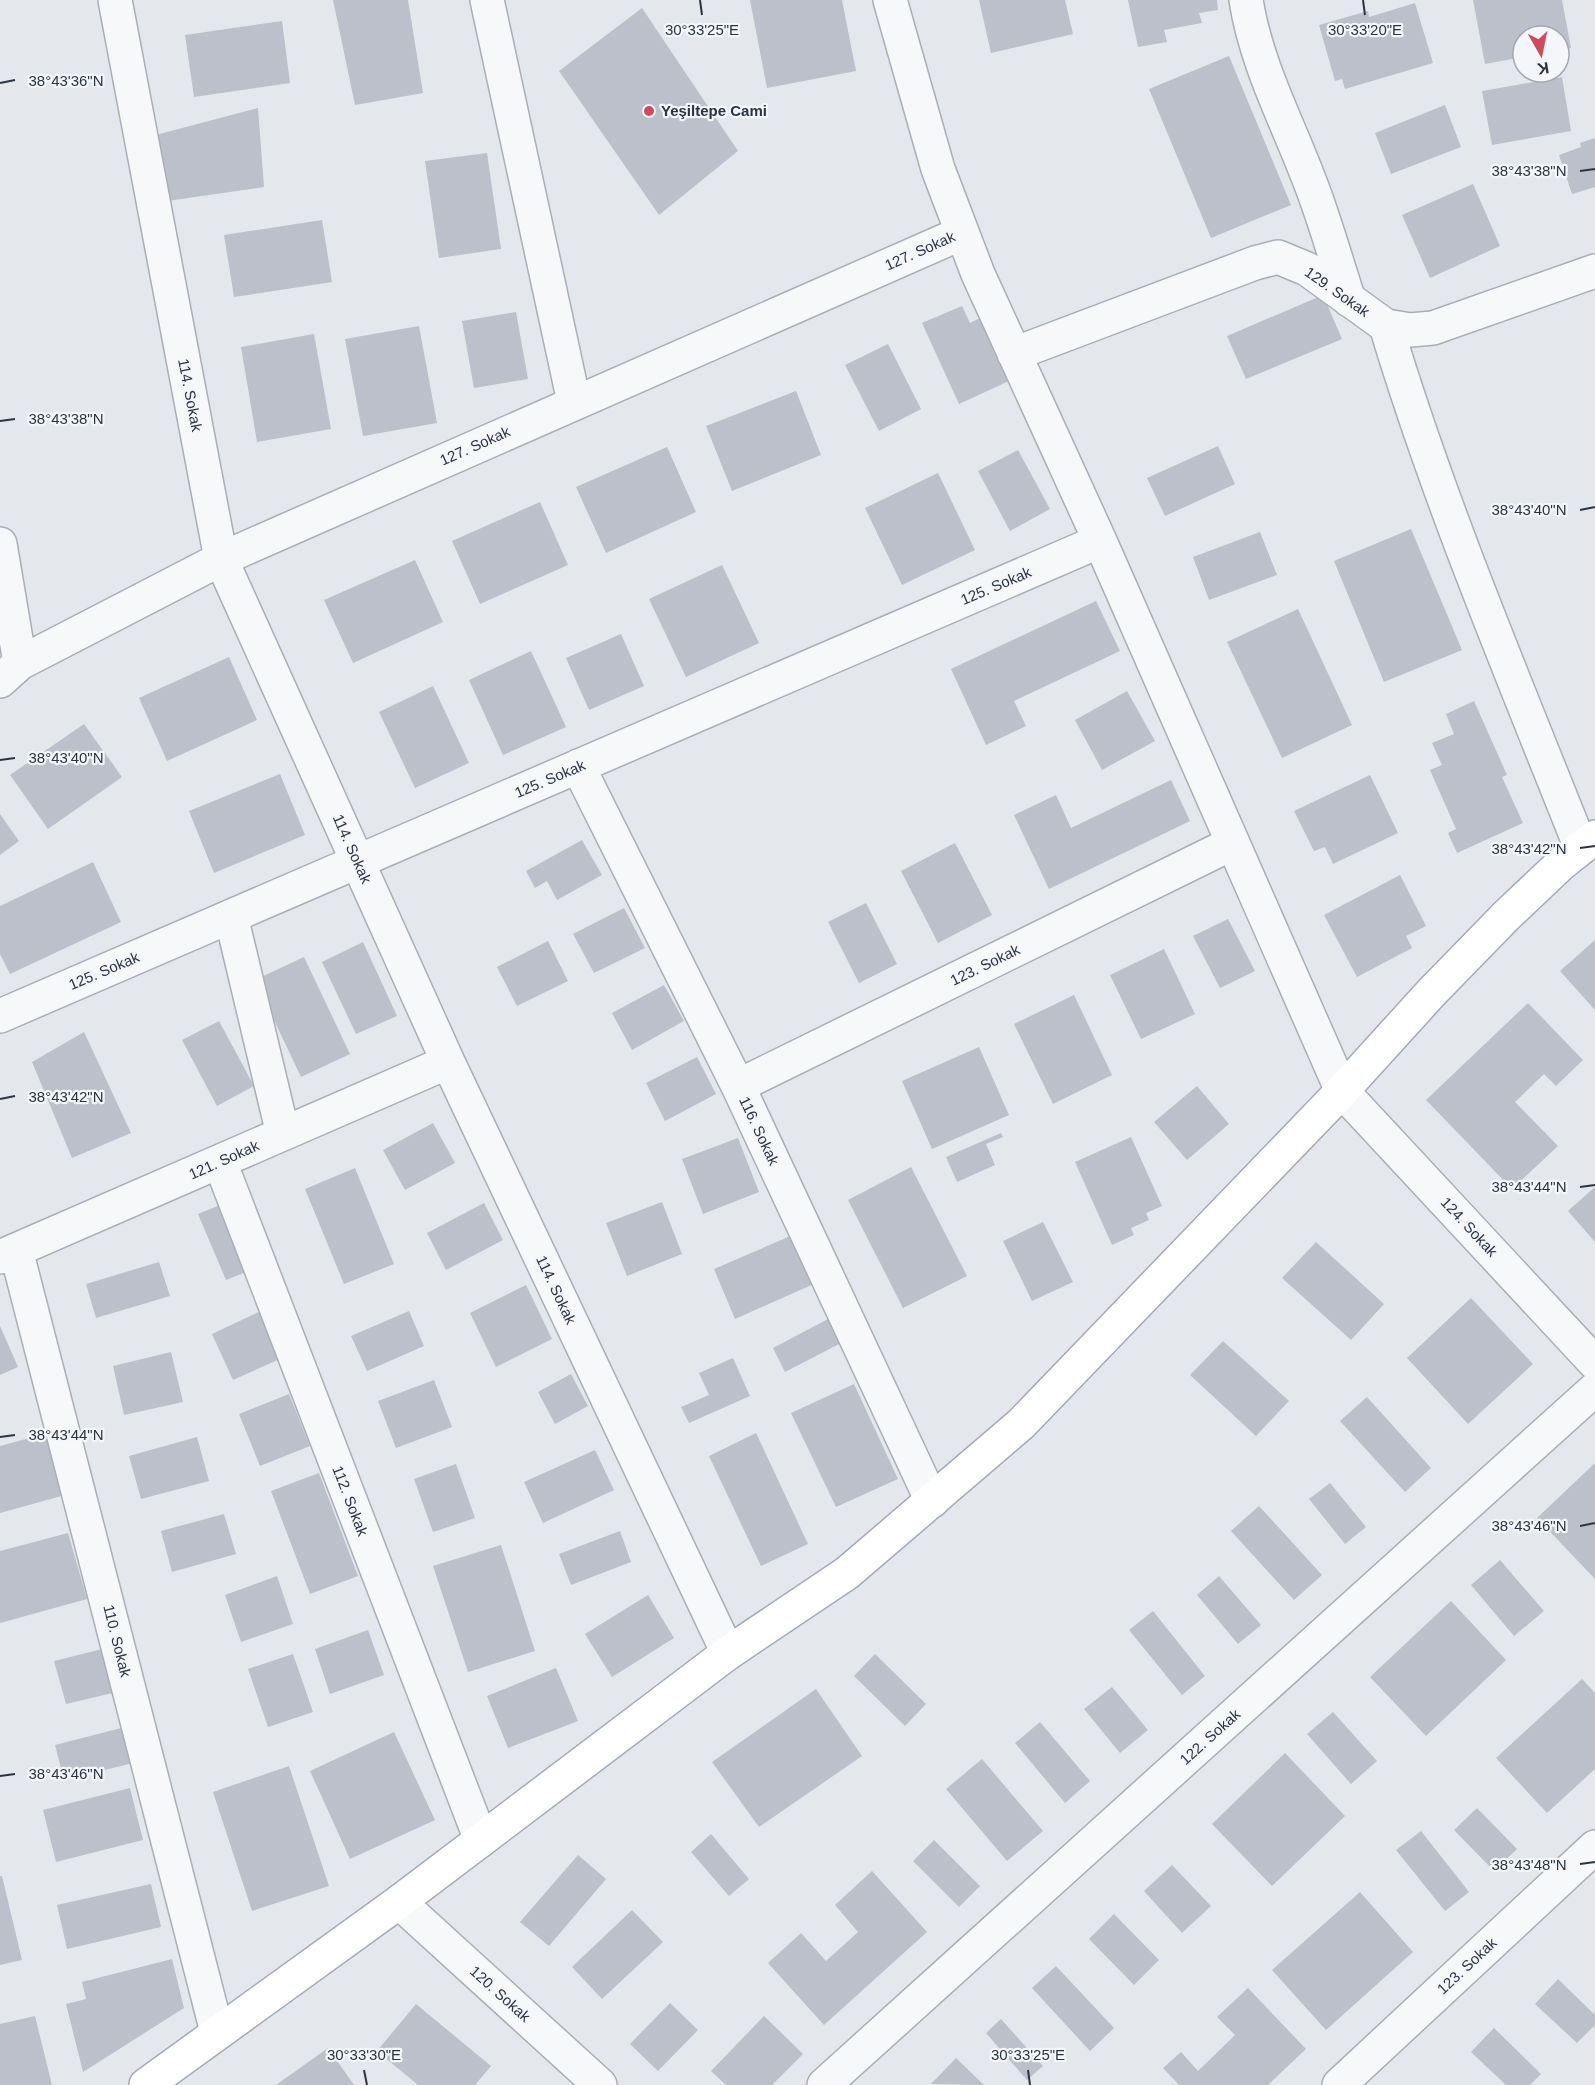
<svg xmlns="http://www.w3.org/2000/svg" width="1595" height="2085" font-family="Arial,sans-serif">
  <style>
    .building { fill: #bbc0ca }
    .lines { fill: none; stroke-linecap: round; stroke-linejoin: round }
    .minor-casing { stroke: #a9aeb7; stroke-width: 36 }
    .major-casing { stroke: #a3abb8; stroke-width: 36 }
    .minor { stroke: #f7f8fa; stroke-width: 33 }
    .major { stroke: #fff; stroke-width: 33 }
    .ticks { fill: none; stroke: #2b3445; stroke-width: 2 }
    .poi-dot { fill: #d1495b; stroke: #f4f6f9; stroke-width: 2 }
    .labels { text-anchor: middle; stroke-width: 4.5; stroke-linejoin: round; paint-order: stroke }
    .poi-label { font-size: 15px; font-weight: bold; fill: #2b3445; stroke: #f4f6f9; text-anchor: start }
    .street-label { font-size: 15px; fill: #2b3445; stroke: #f4f6f9 }
    .ticks-label { font-size: 15px; text-anchor: middle; fill: #2b3445; stroke: #f4f6f9; stroke-width: 4.5; stroke-linejoin: round; paint-order: stroke }
  </style>
  <rect width="100%" height="100%" fill="#e4e7ec"/>
  <path class="building" d="M333,0H408L423,93L355,105Z
    M750,0H842L856,71L767,88Z
    M979,0H1065L1073,34L991,53Z
    M1128,0H1217L1218,10L1199,13L1202,23L1164,30L1167,42L1138,47Z
    M1473,0H1562L1571,48L1559,50V36H1523V57L1485,64Z
    M1415,3L1433,63L1345,89L1342,79L1335,81L1319,25L1368,11L1369,17Z
    M642,8L738,151L659,215L559,71Z
    M282,21L290,83L194,97L185,35Z
    M1229,56L1291,205L1211,238L1149,89Z
    M1562,77L1571,131L1492,145L1482,91Z
    M1445,105L1461,147L1391,174L1375,133Z
    M258,108L264,187L160,202L152,136Z
    M1595,138V187L1572,194L1559,155L1581,147L1580,143Z
    M487,153L501,249L439,258L425,161Z
    M1473,184L1500,246L1430,278L1402,215Z
    M322,220L332,282L234,297L224,235Z
    M1323,295L1342,339L1246,379L1227,336Z
    M962,306L970,323L980,318L1009,381L959,404L922,323Z
    M516,312L528,379L474,388L462,321Z
    M419,326L437,423L363,436L345,339Z
    M314,334L331,429L257,442L241,347Z
    M888,344L921,409L879,431L845,365Z
    M796,391L821,455L732,491L706,426Z
    M1218,446L1235,484L1165,516L1147,478Z
    M667,447L696,512L606,553L576,487Z
    M1018,450L1050,509L1010,531L978,471Z
    M938,473L975,550L902,585L865,508Z
    M540,502L568,565L480,604L452,541Z
    M1411,529L1462,650L1384,682L1334,561Z
    M1260,532L1277,575L1209,600L1193,557Z
    M415,560L443,622L353,663L324,600Z
    M722,565L759,643L686,677L649,599Z
    M1096,601L1120,651L1014,701L1026,726L986,745L951,669Z
    M1298,609L1352,725L1282,758L1227,642Z
    M621,634L644,686L589,710L566,658Z
    M531,651L566,727L503,755L469,680Z
    M229,657L257,720L167,761L139,698Z
    M433,686L469,763L415,788L379,712Z
    M1127,691L1155,741L1102,770L1075,720Z
    M1474,701L1507,775L1502,777L1523,823L1457,853L1448,833L1456,829L1430,770L1442,765L1432,743L1454,734L1446,714Z
    M84,724L122,777L48,829L10,775Z
    M280,774L305,835L214,873L189,811Z
    M1370,775L1398,833L1333,864L1325,847L1314,851L1294,811Z
    M1171,780L1190,821L1049,889L1014,815L1056,795L1071,828Z
    M0,814L19,841L0,855Z
    M582,840L602,875L557,900L547,881L535,888L526,871Z
    M955,843L992,915L938,943L901,871Z
    M93,862L121,922L10,974L0,954V906Z
    M1400,875L1426,926L1406,936L1412,948L1357,977L1324,915Z
    M866,903L897,964L859,983L828,922Z
    M624,908L645,948L594,973L573,934Z
    M1228,919L1255,971L1220,988L1193,936Z
    M1595,940V1010L1560,971Z
    M548,941L568,981L517,1006L497,967Z
    M363,942L397,1016L356,1034L322,962Z
    M1164,949L1195,1014L1141,1039L1110,975Z
    M304,957L350,1054L301,1077L255,980Z
    M664,985L684,1021L632,1050L612,1013Z
    M1074,995L1112,1075L1053,1104L1014,1024Z
    M1528,1003L1583,1060L1556,1086L1544,1074L1515,1102L1558,1146L1512,1189L1426,1100Z
    M219,1021L254,1086L217,1106L182,1040Z
    M84,1032L131,1133L72,1158L32,1062Z
    M979,1047L1009,1115L932,1149L902,1081Z
    M697,1057L716,1094L665,1121L646,1083Z
    M1197,1086L1229,1124L1187,1160L1154,1122Z
    M433,1123L455,1163L405,1190L383,1150Z
    M1001,1133L1003,1137L986,1144L995,1165L957,1182L946,1157Z
    M1131,1137L1162,1206L1146,1213L1149,1220L1131,1228L1134,1235L1112,1245L1075,1162Z
    M738,1138L759,1192L703,1214L682,1159Z
    M911,1167L967,1276L903,1308L848,1200Z
    M355,1168L394,1264L344,1284L305,1189Z
    M1595,1187V1242L1568,1211Z
    M232,1200L259,1267L226,1280L198,1214Z
    M662,1202L682,1254L627,1276L606,1223Z
    M484,1203L503,1240L446,1270L427,1233Z
    M1043,1222L1073,1282L1032,1301L1003,1241Z
    M795,1234L816,1283L735,1319L714,1269Z
    M1316,1242L1384,1304L1351,1340L1282,1278Z
    M159,1262L170,1296L96,1318L86,1284Z
    M526,1285L552,1339L496,1367L470,1313Z
    M1471,1298L1533,1364L1468,1424L1407,1358Z
    M261,1311L282,1358L233,1380L212,1334Z
    M409,1311L424,1346L367,1371L351,1336Z
    M830,1318L843,1342L785,1372L773,1348Z
    M0,1326L18,1367L0,1375Z
    M1223,1341L1289,1401L1256,1436L1190,1375Z
    M171,1352L183,1402L124,1415L113,1366Z
    M733,1358L750,1396L689,1423L681,1407L709,1395L699,1373Z
    M571,1374L588,1406L555,1424L538,1392Z
    M434,1380L452,1427L396,1448L378,1401Z
    M854,1384L898,1479L836,1507L791,1413Z
    M289,1394L310,1446L260,1466L239,1414Z
    M1367,1397L1431,1468L1405,1492L1340,1421Z
    M48,1433L65,1495L0,1513V1446Z
    M756,1433L808,1544L761,1566L709,1456Z
    M197,1437L209,1481L141,1499L129,1456Z
    M595,1450L614,1490L543,1523L524,1482Z
    M1595,1463V1579L1537,1518Z
    M456,1464L475,1518L433,1532L414,1479Z
    M319,1473L358,1576L310,1594L271,1491Z
    M1330,1483L1366,1527L1345,1544L1309,1499Z
    M1259,1506L1322,1575L1294,1600L1231,1531Z
    M224,1514L236,1554L172,1572L161,1531Z
    M620,1531L631,1562L571,1585L559,1554Z
    M68,1533L87,1599L0,1623V1551Z
    M501,1545L535,1651L468,1672L433,1566Z
    M1500,1560L1544,1611L1514,1636L1471,1585Z
    M277,1576L293,1624L241,1642L225,1595Z
    M1219,1576L1261,1625L1238,1644L1197,1595Z
    M648,1595L674,1638L612,1677L585,1634Z
    M1451,1601L1506,1660L1426,1736L1370,1677Z
    M1153,1611L1205,1676L1182,1695L1129,1630Z
    M368,1630L384,1675L330,1694L315,1649Z
    M110,1647L121,1691L66,1704L54,1661Z
    M293,1654L313,1712L268,1727L248,1669Z
    M875,1654L926,1704L905,1726L854,1676Z
    M556,1668L578,1721L508,1748L487,1696Z
    M1582,1679L1595,1693V1769L1547,1813L1496,1758Z
    M1112,1687L1148,1730L1120,1753L1084,1709Z
    M816,1689L862,1756L759,1827L712,1762Z
    M1333,1712L1377,1761L1351,1784L1307,1734Z
    M1040,1722L1090,1781L1065,1803L1015,1743Z
    M125,1727L133,1763L64,1780L55,1745Z
    M394,1732L435,1820L350,1859L310,1771Z
    M1285,1753L1345,1816L1272,1886L1212,1824Z
    M982,1759L1043,1831L1007,1861L946,1789Z
    M289,1766L329,1886L252,1911L213,1792Z
    M130,1788L143,1840L56,1862L43,1810Z
    M1477,1808L1517,1849L1494,1871L1454,1830Z
    M1421,1831L1469,1892L1445,1911L1396,1850Z
    M711,1834L749,1879L729,1896L691,1852Z
    M934,1840L980,1886L959,1907L913,1861Z
    M578,1855L606,1879L549,1946L520,1922Z
    M1172,1865L1211,1906L1182,1933L1144,1891Z
    M872,1871L927,1932L824,2025L768,1963L801,1933L826,1961L858,1932L835,1905Z
    M0,1876H2L22,1960L0,1965Z
    M151,1884L161,1927L67,1949L57,1905Z
    M1360,1892L1413,1952L1326,2030L1272,1970Z
    M632,1910L663,1942L602,1999L572,1967Z
    M1114,1914L1159,1960L1134,1985L1089,1939Z
    M172,1959L184,2008L83,2072L66,2004L86,1999L82,1982Z
    M1056,1966L1114,2028L1090,2051L1032,1988Z
    M1558,1979L1595,2015V2025L1577,2043L1535,2004Z
    M1248,1988L1306,2049L1268,2085H1179L1163,2068L1181,2052L1198,2071L1235,2035L1217,2017Z
    M670,2003L698,2030L658,2071L630,2044Z
    M416,2004L491,2066L475,2085H418L377,2051Z
    M35,2016L52,2085H0V2024Z
    M764,2016L803,2054L772,2085H726L711,2071Z
    M1001,2019L1043,2066L1027,2080L986,2033Z
    M1494,2028L1541,2074L1530,2085H1506L1471,2052Z
    M328,2048L354,2085H276Z
    M956,2058L984,2085L931,2084Z"/>
  <g class="lines">
    <g class="minor-casing">
      <path id="minor" d="M115,0L221,559L448,1062L728,1653
        M487,0L574,402
        M890,0L938,169L978,274L1100,541L1342,1091L1595,1363
        M1246,0C1256,64 1287,121 1310,182C1325,220 1336,261 1349,300
        M1386,326C1440,505 1512,674 1581,848
        M1014,354L1255,263L1278,257L1307,269L1386,326L1410,330L1433,328L1595,271
        M0,544L20,663
        M0,681L20,663L221,559L962,233
        M578,766L738,1086L932,1501
        M231,916L283,1134
        M0,1016L1100,541
        M738,1086L1233,843
        M220,1162L481,1840
        M16,1250L217,2032
        M0,1257L448,1062
        M399,1902L600,2085
        M824,2085L1595,1389
        M1339,2085L1595,1847"/>
    </g>
    <g class="major-casing">
      <path id="major" d="M146,2085L399,1902L728,1653L847,1573L1021,1424L1342,1091L1431,993L1506,916L1561,864L1595,837"/>
    </g>
    <use href="#minor" class="minor"/>
    <use href="#major" class="major"/>
  </g>
  <path class="ticks" d="M700,0L702,15M1363,0L1365,15M0,83L15,80M1580,171L1595,169M0,421L15,419M1580,510L1595,507M0,760L15,758M1580,848L1595,846M0,1099L15,1096M1580,1187L1595,1185M0,1437L15,1435M1580,1526L1595,1523M0,1776L15,1774M1580,1864L1595,1862M364,2070L367,2085M1028,2070L1030,2085"/>
  <circle class="poi-dot" cx="649" cy="111" r="6"/>
  <g class="labels">
    <g class="poi-label">
      <text x="661" y="116">Yeşiltepe Cami</text>
    </g>
    <g class="street-label">
      <text transform="translate(920 251) rotate(-24)" y="5">127. Sokak</text>
      <text transform="translate(1337 292) rotate(35)" y="5">129. Sokak</text>
      <text transform="translate(190 395) rotate(79)" y="5">114. Sokak</text>
      <text transform="translate(475 446) rotate(-24)" y="5">127. Sokak</text>
      <text transform="translate(996 586) rotate(-23)" y="5">125. Sokak</text>
      <text transform="translate(550 779) rotate(-23)" y="5">125. Sokak</text>
      <text transform="translate(352 849) rotate(66)" y="5">114. Sokak</text>
      <text transform="translate(985 965) rotate(-26)" y="5">123. Sokak</text>
      <text transform="translate(104 971) rotate(-23)" y="5">125. Sokak</text>
      <text transform="translate(759 1131) rotate(65)" y="5">116. Sokak</text>
      <text transform="translate(224 1160) rotate(-24)" y="5">121. Sokak</text>
      <text transform="translate(1469 1227) rotate(47)" y="5">124. Sokak</text>
      <text transform="translate(556 1290) rotate(65)" y="5">114. Sokak</text>
      <text transform="translate(350 1501) rotate(69)" y="5">112. Sokak</text>
      <text transform="translate(117 1641) rotate(76)" y="5">110. Sokak</text>
      <text transform="translate(1210 1737) rotate(-42)" y="5">122. Sokak</text>
      <text transform="translate(1467 1966) rotate(-43)" y="5">123. Sokak</text>
      <text transform="translate(500 1994) rotate(42)" y="5">120. Sokak</text>
    </g>
  </g>
  <g class="ticks-label">
    <text x="702" y="35">30°33'25"E</text>
    <text x="1365" y="35">30°33'20"E</text>
    <text x="66" y="86">38°43'36"N</text>
    <text x="1529" y="176">38°43'38"N</text>
    <text x="66" y="424">38°43'38"N</text>
    <text x="1529" y="515">38°43'40"N</text>
    <text x="66" y="763">38°43'40"N</text>
    <text x="1529" y="854">38°43'42"N</text>
    <text x="66" y="1102">38°43'42"N</text>
    <text x="1529" y="1192">38°43'44"N</text>
    <text x="66" y="1440">38°43'44"N</text>
    <text x="1529" y="1531">38°43'46"N</text>
    <text x="66" y="1779">38°43'46"N</text>
    <text x="1529" y="1870">38°43'48"N</text>
    <text x="364" y="2060">30°33'30"E</text>
    <text x="1028" y="2060">30°33'25"E</text>
  </g>
  <g transform="translate(1541 54) rotate(171)"><circle r="28" fill="#f4f6f9" stroke="#a4a8b1" stroke-width="1.5"/>
  <path d="M0-4.5L10 22L0 15L-10 22Z" fill="#d1495b"/>
  <text y="-9" font-size="16" font-weight="bold" text-anchor="middle" fill="#2b3445">K</text>
  </g>
</svg>
